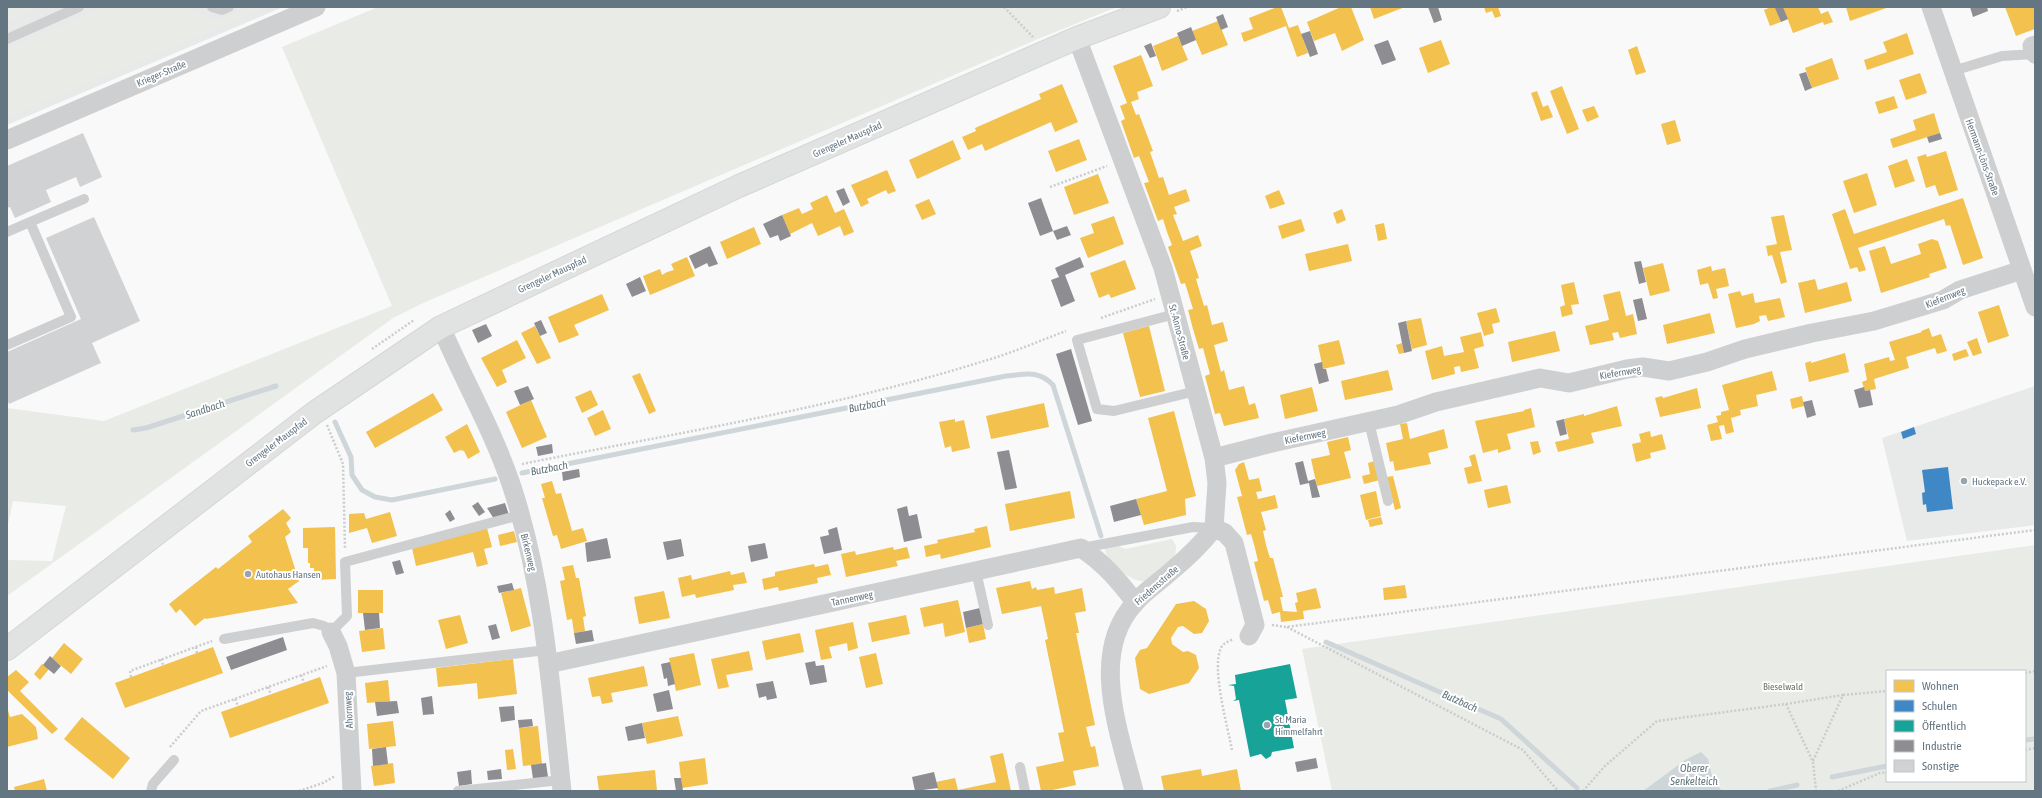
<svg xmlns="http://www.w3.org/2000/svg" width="2042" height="798" font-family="'Asap Condensed',sans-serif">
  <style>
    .built { fill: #e8e9e9 }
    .green { fill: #e8ebe6; fill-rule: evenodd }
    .water { fill: #ced6d9 }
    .homes { fill: #f2c14e }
    .schools { fill: #3f88c5 }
    .public { fill: #17a398 }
    .industry { fill: #8d8d92 }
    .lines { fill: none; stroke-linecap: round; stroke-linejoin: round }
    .stream { stroke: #ced6d9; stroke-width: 5 }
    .building { fill: #d0d2d3 }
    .secondary-casing { stroke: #d5d6d7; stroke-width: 24 }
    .path { stroke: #cbcccd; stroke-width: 2.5; stroke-dasharray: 2 2; stroke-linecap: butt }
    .lane { stroke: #cecfd0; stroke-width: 10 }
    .street { stroke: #cecfd0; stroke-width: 19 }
    .secondary { stroke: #e1e2e2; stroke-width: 22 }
    .poi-dot { fill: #99a4ac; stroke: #fff; stroke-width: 1.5 }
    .labels { text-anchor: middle; stroke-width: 4; stroke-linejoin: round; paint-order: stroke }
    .street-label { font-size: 10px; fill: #657683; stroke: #fff }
    .poi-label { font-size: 10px; fill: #657683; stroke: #fff; text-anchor: start }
    .park-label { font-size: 10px; fill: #687a64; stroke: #fff }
    .water-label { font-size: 11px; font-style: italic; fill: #60757c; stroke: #fff }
  </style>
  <rect width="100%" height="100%" fill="#f9f9f9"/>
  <path class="built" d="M7,7H283L7,125Z
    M2035,386V525L1907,541L1882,438Z"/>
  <path class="green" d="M7,7H41L7,22Z
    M104,7H184L216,20L247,7H266L7,118V49Z
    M378,7H1117L1038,39L423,303L393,318L7,596V560L52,561L66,506L13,501L7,529V408L104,421L392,306L282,47Z
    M1172,539L1176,546L1175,560C1167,566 1156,578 1146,581C1133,584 1104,561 1105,548L1118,546L1125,549Z
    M2035,545V791H1722L1713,779L1711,770L1685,760L1643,791H1332L1302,649ZM1887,671H2025V781H1887Z"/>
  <path class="water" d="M1701,752L1708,759L1713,779L1722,791H1643L1685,760Z"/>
  <path class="homes" d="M1277,7H1281L1289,28L1298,25L1308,53L1297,57L1286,26L1244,42L1241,33L1253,29L1249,18Z
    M1341,7H1351L1364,40L1342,51L1335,33L1314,41L1307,22Z
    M1370,7H1405L1374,19Z
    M1484,7H1498L1501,16L1495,18L1492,11L1486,13Z
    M1771,7H1775L1781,22L1770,26L1764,10Z
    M1783,7H1818L1821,14L1828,11L1833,22L1824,25L1823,22L1793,33Z
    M1846,7H1889L1850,21Z
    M2005,7H2035V29L2016,36Z
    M1218,21L1228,45L1202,55L1192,31Z
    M1907,33L1914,54L1867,70L1864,60L1887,52L1883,42Z
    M1178,36L1188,60L1162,71L1153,46Z
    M1441,40L1450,64L1428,73L1419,48Z
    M1637,46L1646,72L1636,75L1628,50Z
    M1141,55L1153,86L1137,92L1139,99L1131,102L1136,115L1139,114L1153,151L1150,152L1159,178L1163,177L1169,195L1186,189L1190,201L1174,207L1177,214L1173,215L1183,241L1198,235L1202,246L1190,251L1199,278L1196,279L1204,306L1207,305L1212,325L1223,322L1228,341L1214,345L1221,372L1224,370L1229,390L1244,386L1249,405L1255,403L1259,418L1224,426L1220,413L1215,414L1205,376L1210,374L1203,348L1199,349L1193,329L1188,310L1193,309L1185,283L1181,284L1168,247L1172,245L1167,232L1163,219L1158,221L1144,183L1149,182L1139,156L1134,158L1121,121L1125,119L1120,106L1127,103L1113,66Z
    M1832,58L1839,79L1812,88L1805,68Z
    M1920,73L1927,93L1906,100L1899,80Z
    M1062,84L1078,122L1055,132L1051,122L985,151L982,144L968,150L962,137L976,131L975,128L1041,99L1039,94Z
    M1562,86L1579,129L1567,134L1550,91Z
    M1537,91L1543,107L1548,105L1553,117L1541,121L1531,93Z
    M1894,96L1898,108L1879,114L1875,102Z
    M1594,106L1599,117L1587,122L1582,110Z
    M1934,113L1940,133L1893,148L1890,139L1916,130L1913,120Z
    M1675,120L1681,141L1667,145L1661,124Z
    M1079,139L1087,160L1056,172L1048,151Z
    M953,140L961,159L917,179L909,160Z
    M1946,151L1958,190L1939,196L1935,185L1926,188L1917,157L1926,154L1927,157Z
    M1907,159L1915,181L1895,188L1888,166Z
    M887,170L896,191L888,194L886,190L867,199L869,203L861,207L851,185Z
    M1867,173L1877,205L1854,213L1843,181Z
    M1098,174L1109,203L1074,215L1064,187Z
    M1279,190L1285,204L1270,209L1265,196Z
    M827,195L835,213L844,209L854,232L844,236L840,226L818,236L812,223L790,234L782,215L799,208L802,214L813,209L810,203Z
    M1963,198L1983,258L1963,265L1950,225L1946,226L1944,219L1858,248L1866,270L1859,272L1857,267L1850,269L1832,214L1845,209L1854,234Z
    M929,199L936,214L922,220L915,205Z
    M1342,209L1346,220L1337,224L1333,213Z
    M1784,215L1792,250L1780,252L1787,282L1781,284L1772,255L1768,256L1766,246L1777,244L1771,217Z
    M1114,216L1124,244L1088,258L1080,238L1094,233L1091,224Z
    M1301,219L1305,231L1282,239L1278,226Z
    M1384,223L1387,239L1378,241L1375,225Z
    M754,227L761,244L727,259L720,242Z
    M1932,239L1938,241L1947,268L1929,274L1930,277L1881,293L1869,251L1885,246L1891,264L1921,254L1918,244Z
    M1348,244L1352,261L1309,271L1305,254Z
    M687,257L695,276L650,295L643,276L660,269L662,275L667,272L674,270L671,264Z
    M1125,260L1136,289L1111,298L1109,294L1099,298L1090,273Z
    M1663,263L1670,291L1650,296L1643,268Z
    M1711,266L1712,271L1725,268L1729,286L1716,289L1718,298L1713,299L1708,283L1700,285L1697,270Z
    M1815,279L1818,290L1847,282L1852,301L1805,313L1798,283Z
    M1574,282L1579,304L1571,305L1573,314L1562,317L1560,307L1565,305L1561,285Z
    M1620,291L1626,316L1633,314L1637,334L1620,338L1618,332L1612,333L1614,340L1590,345L1585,326L1609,320L1603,295Z
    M1740,291L1742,296L1753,293L1755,303L1780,298L1785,317L1768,321L1766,315L1759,316L1760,321L1754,324L1736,328L1728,294Z
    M602,294L609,310L574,325L579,335L559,343L548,317Z
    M1999,305L2009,336L1988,343L1978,312Z
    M1496,308L1500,322L1492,324L1494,333L1484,336L1477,313Z
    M1710,313L1715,333L1667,344L1663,325Z
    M1421,318L1427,345L1412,349L1406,321Z
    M535,326L551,358L537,364L521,333Z
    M1149,326L1165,391L1140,397L1123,333Z
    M1929,328L1932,337L1941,334L1947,351L1937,354L1935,348L1906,357L1909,368L1874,379L1876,389L1865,391L1862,382L1867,380L1864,364L1889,357L1890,361L1895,360L1889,342L1922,332L1921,331Z
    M1555,331L1560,351L1512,362L1508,342Z
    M1481,332L1484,346L1474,349L1479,368L1461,372L1460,366L1454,367L1455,374L1432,380L1425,351L1442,346L1444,356L1464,352L1460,337Z
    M1977,338L1982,353L1973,356L1967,342Z
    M517,340L526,358L502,370L507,382L497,387L481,358Z
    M1339,340L1345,364L1323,369L1318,345Z
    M1402,343L1404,353L1399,354L1396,345Z
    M1966,349L1969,356L1954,361L1952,354Z
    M1845,353L1849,372L1809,382L1805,363L1811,361V363Z
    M1388,370L1393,390L1345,400L1341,381Z
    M1772,371L1777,390L1756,395L1758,406L1740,410L1741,415L1731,418L1734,432L1726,434L1724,425L1719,426L1722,439L1711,441L1707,425L1718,422L1716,416L1721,415V412L1729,410L1722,385Z
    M640,373L656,411L649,414L632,376Z
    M1312,387L1318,411L1285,419L1280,395Z
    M1697,388L1701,408L1660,417L1655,398L1662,396L1663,398Z
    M591,390L598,405L582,413L575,397Z
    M433,393L443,410L375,448L366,432Z
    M1802,396L1804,406L1792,409L1790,399Z
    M531,400L547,437L522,448L506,412Z
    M1044,403L1049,427L991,439L986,416Z
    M1617,406L1622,426L1591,433L1594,443L1558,452L1555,442L1569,439L1564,419L1584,414V416Z
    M1531,408L1535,427L1507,434L1511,449L1498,453V449L1483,453L1475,421L1524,411V410Z
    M603,410L611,429L595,436L587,418Z
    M1174,411L1196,496L1185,499L1186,515L1144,525L1136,499L1167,491L1148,418Z
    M955,419V422L964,420L970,448L952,452L951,446L945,448L939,422Z
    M1407,423L1410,439L1444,429L1448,448L1428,453L1431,464L1395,471L1393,461L1390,462L1386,443L1403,439L1400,424Z
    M467,424L480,452L468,459L464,451L460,450L454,453L445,437Z
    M1650,431L1651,437L1662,434L1666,449L1650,453L1651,458L1636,462L1632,444L1641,442L1639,434Z
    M1348,437L1351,450L1344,452L1351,478L1317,486L1311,459L1330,455L1327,442Z
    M1538,441L1541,452L1533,455L1530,442Z
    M1475,454L1482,481L1468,484L1464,468L1472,466L1469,456Z
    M1375,461L1380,480L1364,484L1362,476L1370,474L1368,463Z
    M1244,462L1249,480L1259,478L1262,491L1256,492L1258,499L1275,495L1278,508L1261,512L1266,530L1263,531L1266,545L1270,558H1273L1283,597H1280L1283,611L1297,612L1295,603L1298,602L1296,593L1316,588L1321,608L1303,611L1304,619L1281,622L1280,612L1272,614L1268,600L1264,601L1254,562L1258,561L1255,548L1251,534L1247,535L1237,497L1242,496L1235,470L1239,464Z
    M1393,476L1401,508L1395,510L1387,477Z
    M552,481L556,494L561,493L572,531L583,528L587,541L561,549L557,535L553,536L542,498H545L541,484Z
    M1507,485L1511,503L1488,508L1484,490Z
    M1070,491L1075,518L1010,531L1005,504Z
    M1376,491L1381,516L1366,520L1360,495Z
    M283,509L291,518L286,523L291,532L285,537L299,581L288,589L298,603L206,619L205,618L195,626L180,609L176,613L169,604L216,567L218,569L252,542L248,536Z
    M390,512L397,536L372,543L367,528L349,533V514L364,513L366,519Z
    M1381,517L1383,524L1370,527L1368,520Z
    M987,526L991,547L941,559L940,554L926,557L924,546L938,543L937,540L975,532L974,529Z
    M335,527L336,579L314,580V568H310V563H308V548H303V528Z
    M487,528L492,547L484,549L488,564L477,567L473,552L416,566L412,548Z
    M514,531L517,542L500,546L498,535Z
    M893,547L894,550L907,547L910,558L896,561L898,566L846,577L841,554L855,551L856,555Z
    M814,564L815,567L828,564L831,575L817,578L818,583L779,591L778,587L764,590L762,579L775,576V572Z
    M573,565L576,578H579L586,616L583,617L585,631L574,633L572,619L567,620L560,581L565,580L562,567Z
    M730,571L731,575L744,572L747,583L733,585L734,590L696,598L695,594L682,597L678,578L691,575L692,580Z
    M1030,581L1032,589L1036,587L1037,590L1054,587L1055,594L1082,588L1086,611L1075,613L1079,633H1076L1095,725L1086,727L1091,747L1095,746L1099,766L1073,771L1076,785L1048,791H1041L1036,767L1064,761L1058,733L1064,732L1045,640L1048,639L1041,606L1002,614L996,588Z
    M1405,585L1407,598L1384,600L1383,588Z
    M521,588L531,626L511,632L501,593Z
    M358,590H383V613H358Z
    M664,591L670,618L639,624L634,597Z
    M958,600L965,632L945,637L943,623L924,627L920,608Z
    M1194,601L1206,609L1209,621L1202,633L1194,634L1183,626L1178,627L1171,638L1172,644L1183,652L1188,651L1196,655L1199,668L1189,683L1149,694L1140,689L1135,658L1140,650L1147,648L1176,604Z
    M460,615L468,643L446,649L438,620Z
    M906,615L910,634L872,642L868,623Z
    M853,622L858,648L848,651L847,643L829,647L832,658L821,660L815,630Z
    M983,624L986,639L969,643L966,628Z
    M383,628L385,649L362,652L359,631Z
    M800,633L804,652L766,660L762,641Z
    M64,643L83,659L71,674L52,658Z
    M213,647L223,673L125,708L115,683Z
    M749,651L753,670L726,675L729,687L718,689L711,659Z
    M694,653L701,685L676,691L669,658Z
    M876,653L883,684L866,688L859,657Z
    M513,659L517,694L478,699L477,683L438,687L436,668Z
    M42,664L49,669L40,680L34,674Z
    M644,666L648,686L611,693L613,702L602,704L600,696L592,697L588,678Z
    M16,670L29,682L20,691L58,729L52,734L7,690V677Z
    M320,677L329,703L230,738L221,712Z
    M388,680L390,701L367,703L365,683Z
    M7,707L10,717L22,714L36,727L38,739L7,747Z
    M678,716L683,736L647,744L642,723Z
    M82,717L130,758L113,779L64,739Z
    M393,721L396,746L369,749L367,724Z
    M538,726L542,764L523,766L519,728Z
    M513,749L516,769L507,770L505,750Z
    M1003,753L1011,791H938L936,782L955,778L958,790L996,782L990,756Z
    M705,758L708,784L682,788L679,762Z
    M393,763L395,783L374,786L371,766Z
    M1201,769L1202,776L1237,769L1241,791H1164L1161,776Z
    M655,770L657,791H599L597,776Z
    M44,779L47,791H15L14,787Z"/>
  <path class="schools" d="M1914,427L1916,434L1903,439L1901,432Z
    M1948,467L1953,509L1927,512L1926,504L1923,505L1922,493L1925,492L1922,470Z"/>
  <path class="public" d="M1290,664L1297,698L1285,700L1294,748L1272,752L1271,756L1266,759L1261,754L1250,757L1239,700L1233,701L1236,699L1234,686L1228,685L1236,684L1235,675Z"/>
  <path class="industry" d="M1428,7H1438L1442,20L1434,23Z
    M1778,7H1783L1788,19L1781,22L1775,8Z
    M1970,7H1987L1988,11L1973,17Z
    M1223,14L1228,27L1221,30L1216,17Z
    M1191,27L1196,40L1182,46L1177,33Z
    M1310,31L1318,54L1310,57L1301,34Z
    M1388,40L1396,60L1382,65L1374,45Z
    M1151,43L1156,56L1150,58L1144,46Z
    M1806,72L1812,88L1805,91L1799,74Z
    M1940,133L1942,139L1929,143L1927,137Z
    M844,188L850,202L843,206L836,191Z
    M1041,198L1053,231L1067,226L1071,235L1057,240L1053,231L1040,236L1028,203Z
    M782,215L791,236L780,241L778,235L770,238L763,224Z
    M710,246L718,264L709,267L707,263L695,269L689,256Z
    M1080,257L1084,267L1065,275L1075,301L1061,307L1051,280L1059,277L1055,268Z
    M1641,261L1646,282L1639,284L1634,262Z
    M640,277L646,291L632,297L626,284Z
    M1642,298L1647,319L1638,321L1633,300Z
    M541,320L547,333L540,336L534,323Z
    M1406,321L1412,351L1404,353L1398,323Z
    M486,324L492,336L478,343L472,330Z
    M1071,349L1092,421L1078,425L1056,354Z
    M1322,362L1323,369H1326L1329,381L1319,384L1314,364Z
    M528,386L534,399L520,405L514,391Z
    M1864,387L1865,391L1870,390L1873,405L1859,408L1854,390Z
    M1812,400L1816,415L1807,418L1803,402Z
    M1564,419L1567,434L1560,436L1556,421Z
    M552,444L553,453L538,456L536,447Z
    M1009,450L1017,488L1005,490L997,452Z
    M1303,461L1308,481L1315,479L1320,497L1312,498L1309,483L1300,485L1295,463Z
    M579,469L580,477L563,481L562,472Z
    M1136,499L1141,515L1114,522L1110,506Z
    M478,502L485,512L479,516L472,506Z
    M505,503L509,515L494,519L487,508Z
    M907,506L909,516L917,514L922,538L904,542L897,509Z
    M450,510L455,519L450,522L445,514Z
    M837,527L842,550L824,554L820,537L829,535L828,530Z
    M607,538L611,558L587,562L585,543Z
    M681,539L684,556L667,560L663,542Z
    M765,543L768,558L751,562L748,546Z
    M400,560L404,573L396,575L392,562Z
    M512,583L514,590L499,593L497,586Z
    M980,608L983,624L966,628L963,612Z
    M363,613H379L380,628L365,630Z
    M496,624L500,638L492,640L488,626Z
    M592,630L594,641L576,644L574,633Z
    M283,637L287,650L231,670L226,657Z
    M50,656L61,666L54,674L43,665Z
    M815,661L816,666L824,665L827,682L810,685L805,663Z
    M670,662L675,684L668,686L667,678L664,679L661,664Z
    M773,681L777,698L767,700L766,696L759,698L756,684Z
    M669,690L673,709L657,712L653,694Z
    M432,696L434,714L423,715L421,698Z
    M397,701L399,713L377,716L375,702Z
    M514,706L515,720L501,722L499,707Z
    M532,719L533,726L519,728L518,720Z
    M642,723L645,738L628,741L625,727Z
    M386,747L388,764L373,766L372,749Z
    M1316,758L1318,768L1297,772L1295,762Z
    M546,763L548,777L533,779L531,765Z
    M501,769L502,779L488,780L487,771Z
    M471,770L472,784L459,786L457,772Z
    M934,772L938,788L915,791L912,777Z
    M674,778H681L683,791H676Z"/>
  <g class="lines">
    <path class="stream" d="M335,422L351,457L352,475L362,490L375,497L392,500L495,479
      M133,430L146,428L276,386
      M522,473L1006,376C1026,374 1039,370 1053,385L1101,536
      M1326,642L1501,719L1577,788
      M2025,740L2035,739
      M1832,777L1887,766
      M1770,791L1797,785"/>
  </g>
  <path class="building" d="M83,133L102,177L80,187L76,177L46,190L51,202L15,218L10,207L7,208V166Z
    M94,217L140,321L92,343L101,363L9,404L7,399V352L81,319L46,238Z"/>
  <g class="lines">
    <g class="secondary-casing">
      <path id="secondary" d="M7,649L314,413L441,327L739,186L1077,38L1159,7"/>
    </g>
    <path class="path" d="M1004,7L1033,37
      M1177,11L1187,7
      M1050,187L1107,166
      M1101,318L1155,299
      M372,349L414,320
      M327,425L343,464L345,549
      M522,464C677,433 834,408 984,361C1012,353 1039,341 1066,331
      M1272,625L1286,627L2035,530
      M1287,627L1523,750L1558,791
      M196,647L197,653
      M161,659L163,665
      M2025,673L2035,671
      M301,675L304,683
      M131,677L130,671L212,641
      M268,687L271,695
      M1843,695L1887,691
      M235,699L238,706
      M1786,704L1843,695L1813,761
      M170,747L201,711L327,666
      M1232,750C1228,728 1211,668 1221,648C1223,643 1228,642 1233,639
      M2025,750L2035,748
      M299,791L323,783L335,776
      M1583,791L1605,766L1657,721L1786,704L1813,762L1816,791
      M1838,791L1880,773L1887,772"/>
    <path class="lane" d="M212,7L222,10L229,7
      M7,39L79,7
      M1953,71L2002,56L2035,54
      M7,232L30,222
      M1175,314L1077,340L1097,409L1114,411L1196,391
      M7,345L71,317L30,222L84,199
      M1369,422L1388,501
      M1082,548L1193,527L1214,528
      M976,571L988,625
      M224,639L313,623L324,626L331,632L347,616L345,562L520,515
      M346,673L547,650
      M1020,767L1025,791
      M151,791L153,784L174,760
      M458,791L561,780"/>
    <path class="street" d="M1931,7L2035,307
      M1077,38L1163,268L1214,458L1217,483L1214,528L1225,533L1234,543L1255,625L1249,636
      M2035,45L2032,46L2035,54
      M7,140L316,7
      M441,327C464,381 494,432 512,487C544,585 551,689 562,791
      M1214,458L1272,443L1398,415L1436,402L1540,378L1569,383L1627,369L1643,367L1669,371L1707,362L1745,349L1812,333L1874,321L1943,300L1960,290L2022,270
      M331,632L338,646L346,673L352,791
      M548,664L1081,548C1104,563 1119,581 1135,602
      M1134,791C1120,734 1088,653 1135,603C1145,591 1158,583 1169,573C1186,559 1201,545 1214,528"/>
    <use href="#secondary" class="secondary"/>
  </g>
  <g class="poi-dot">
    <circle cx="1964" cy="481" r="4"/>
    <circle cx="248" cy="574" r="4"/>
    <circle cx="1267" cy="725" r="4"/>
  </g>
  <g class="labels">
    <g class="street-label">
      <text transform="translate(161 73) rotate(-23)" y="4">Krieger-Straße</text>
      <text transform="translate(847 139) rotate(-24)" y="4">Grengeler Mauspfad</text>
      <text transform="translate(1983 157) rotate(70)" y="4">Hermann-Löns-Straße</text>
      <text transform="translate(552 274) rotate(-25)" y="4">Grengeler Mauspfad</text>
      <text transform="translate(1945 297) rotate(-22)" y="4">Kiefernweg</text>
      <text transform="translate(1180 332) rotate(75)" y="4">St.-Anno-Straße</text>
      <text transform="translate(1620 372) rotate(-10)" y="4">Kiefernweg</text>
      <text transform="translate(1305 436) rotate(-12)" y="4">Kiefernweg</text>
      <text transform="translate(276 442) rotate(-37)" y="4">Grengeler Mauspfad</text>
      <text transform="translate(529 552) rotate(76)" y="4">Birkenweg</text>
      <text transform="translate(1156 585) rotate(-41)" y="4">Friedensstraße</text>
      <text transform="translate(852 598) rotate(-12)" y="4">Tannenweg</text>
      <text transform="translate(348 710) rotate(-93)" y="4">Ahornweg</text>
    </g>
    <g class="poi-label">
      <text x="1972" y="485">Huckepack e.V.</text>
      <text x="256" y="578">Autohaus Hansen</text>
      <text x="1275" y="723">St. Maria<tspan x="1275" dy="12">Himmelfahrt</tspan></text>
    </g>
    <g class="park-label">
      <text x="1783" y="690">Bieselwald</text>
    </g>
    <g class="water-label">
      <text transform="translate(867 405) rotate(-11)" y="4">Butzbach</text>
      <text transform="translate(205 409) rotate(-18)" y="4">Sandbach</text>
      <text transform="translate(549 468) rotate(-11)" y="4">Butzbach</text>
      <text transform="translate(1460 701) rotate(24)" y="4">Butzbach</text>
      <text x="1694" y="772">Oberer<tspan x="1694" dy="13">Senkelteich</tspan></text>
    </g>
  </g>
  <rect width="2042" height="798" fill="none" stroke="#657683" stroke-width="16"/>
  <rect x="1886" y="670" width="140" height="112" fill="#ffffff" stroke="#c1c8cd"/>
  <rect x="1894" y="680" width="20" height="12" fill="#f2c14e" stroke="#c1c8cd"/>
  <text x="1922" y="690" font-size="12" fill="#657683">Wohnen</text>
  <rect x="1894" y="700" width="20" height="12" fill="#3f88c5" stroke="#c1c8cd"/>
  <text x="1922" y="710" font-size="12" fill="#657683">Schulen</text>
  <rect x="1894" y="720" width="20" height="12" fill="#17a398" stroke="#c1c8cd"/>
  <text x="1922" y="730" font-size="12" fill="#657683">Öffentlich</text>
  <rect x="1894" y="740" width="20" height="12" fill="#8d8d92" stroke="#c1c8cd"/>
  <text x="1922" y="750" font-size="12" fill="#657683">Industrie</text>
  <rect x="1894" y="760" width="20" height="12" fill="#d0d2d3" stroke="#c1c8cd"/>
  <text x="1922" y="770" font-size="12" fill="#657683">Sonstige</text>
</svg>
